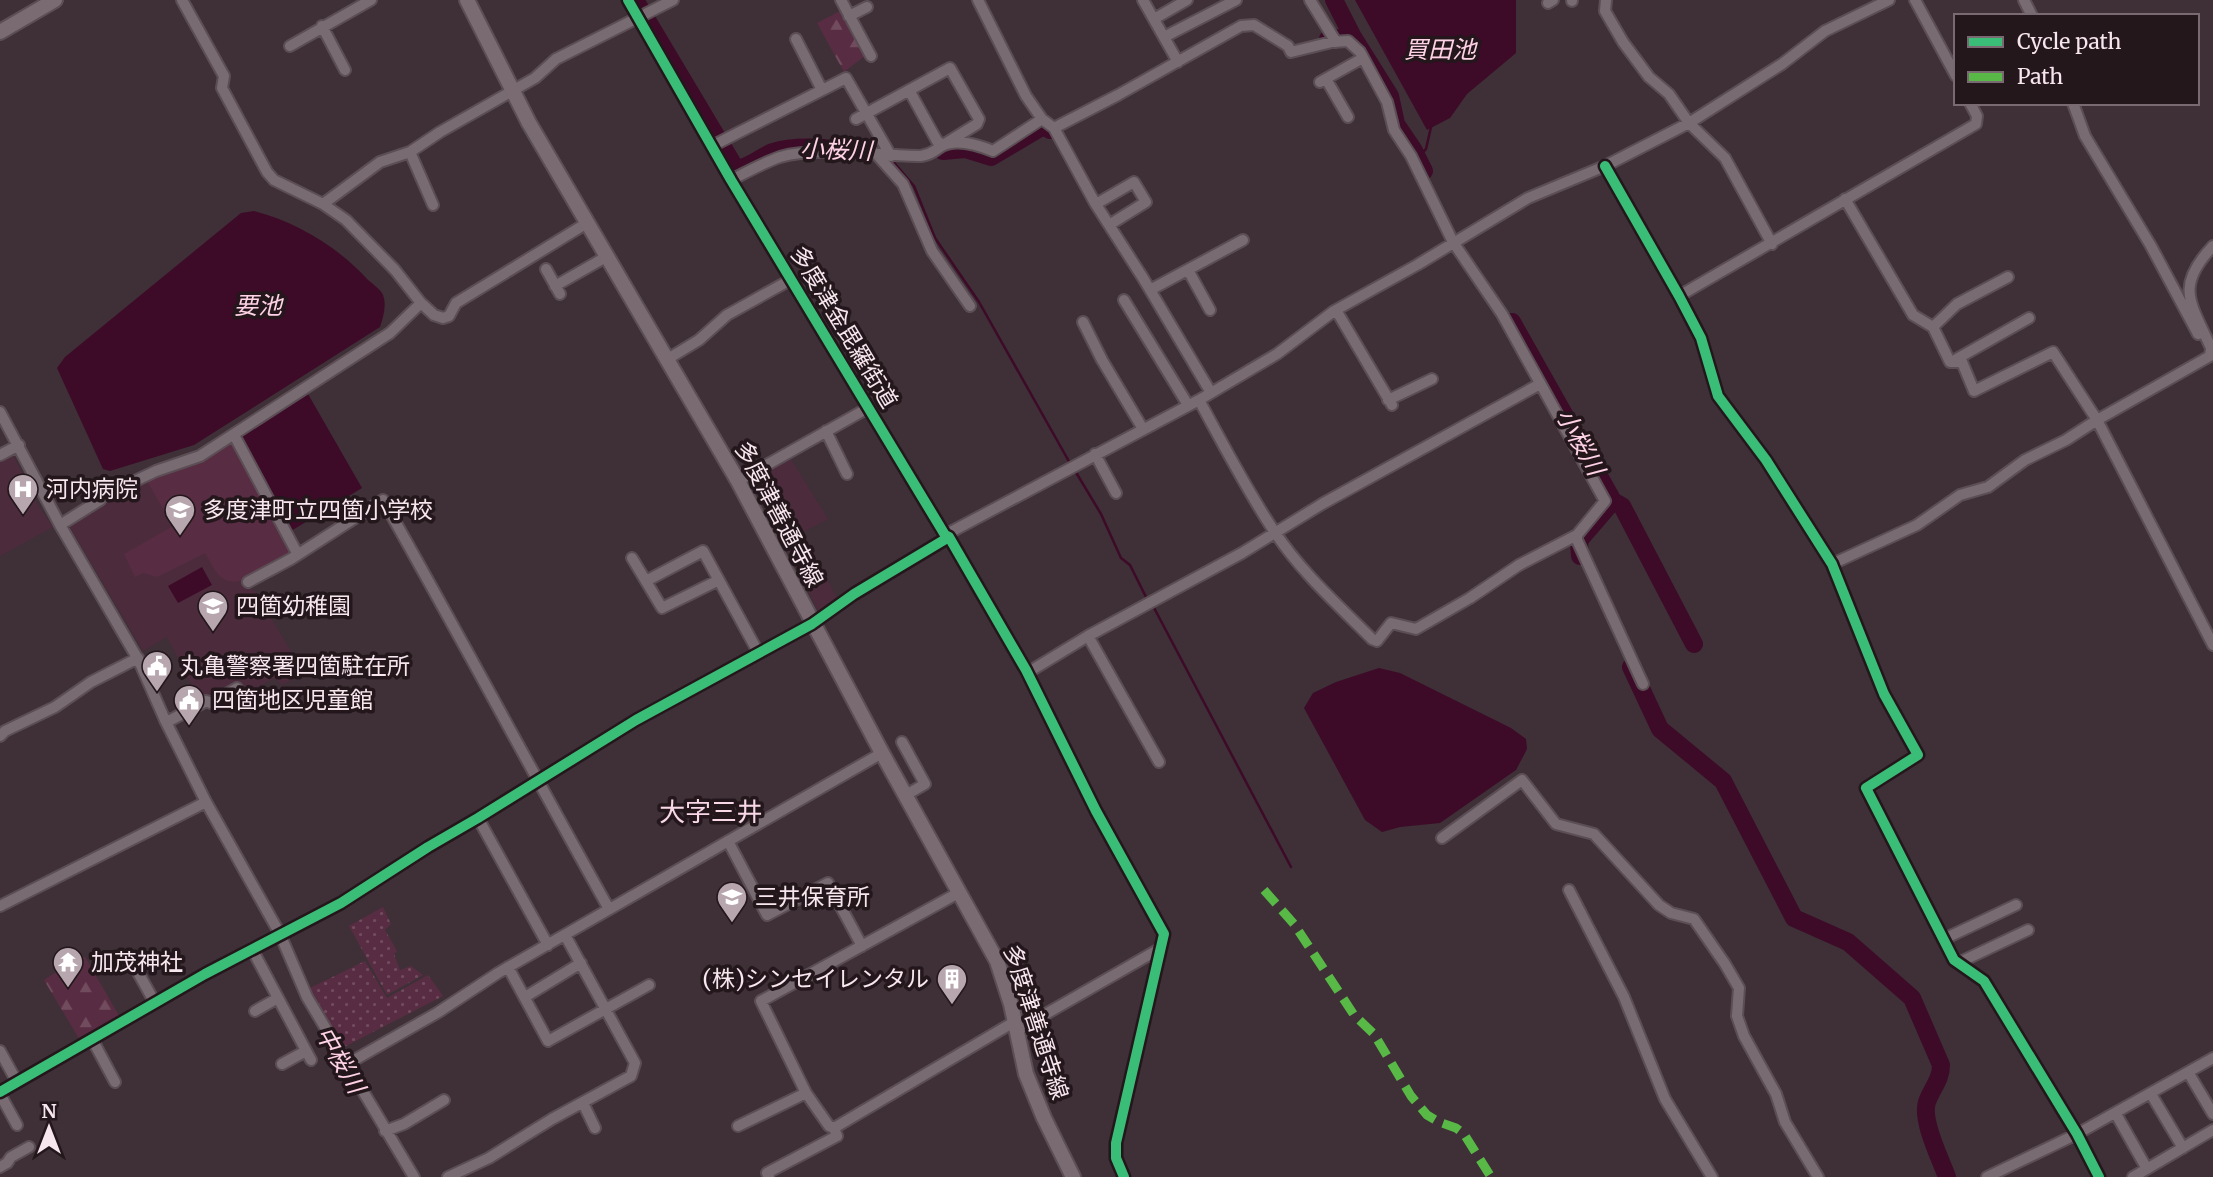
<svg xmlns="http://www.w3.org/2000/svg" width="2213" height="1177" font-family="Merriweather,'Noto Sans JP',serif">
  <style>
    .built { fill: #4c2c3c }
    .grass { fill: url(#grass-dots) }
    .forest { fill: url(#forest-firs) }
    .pitch { fill: #582c42 }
    .water { fill: #3d0b28 }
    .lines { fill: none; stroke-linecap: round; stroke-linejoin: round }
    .stream { stroke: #3d0b28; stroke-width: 2.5 }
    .river { stroke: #3d0b28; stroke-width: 18 }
    .minor-casing { stroke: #5b4e54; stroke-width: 14 }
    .major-casing { stroke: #5b4e54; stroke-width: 18 }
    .minor { stroke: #796b72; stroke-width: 10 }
    .major { stroke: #7a6b72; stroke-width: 14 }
    .quiet { stroke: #58b947; stroke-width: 9; stroke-dasharray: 18 9; stroke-linecap: butt }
    .cycleway-casing { stroke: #23171c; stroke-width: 15 }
    .cycleway { stroke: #3abd76; stroke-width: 10 }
    .labels { text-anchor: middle; stroke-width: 7; stroke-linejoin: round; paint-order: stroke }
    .street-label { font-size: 23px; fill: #f8e6ee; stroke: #23171c }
    .poi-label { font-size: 23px; fill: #f8e6ee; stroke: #23171c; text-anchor: start }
    .water-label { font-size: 24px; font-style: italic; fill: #ffd2e6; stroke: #23171c }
    .quarter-label { font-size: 26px; fill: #f8d8e6; stroke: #23171c }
  </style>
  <defs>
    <pattern id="grass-dots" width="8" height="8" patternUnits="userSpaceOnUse" patternTransform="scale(1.75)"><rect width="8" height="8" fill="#582c42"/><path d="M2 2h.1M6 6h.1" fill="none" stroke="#714b5e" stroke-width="1.8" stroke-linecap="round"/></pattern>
    <pattern id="forest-firs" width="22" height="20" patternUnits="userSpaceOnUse" patternTransform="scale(1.75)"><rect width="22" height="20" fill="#582c42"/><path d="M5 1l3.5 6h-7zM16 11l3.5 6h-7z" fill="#714b5e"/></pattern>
  </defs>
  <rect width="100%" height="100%" fill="#3f2f37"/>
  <path class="built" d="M13,454L37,504L53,527L0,556V460Z
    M212,456L246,586L255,591L304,673L282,685L275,678L241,695L235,685L211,699L208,695L199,699L167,637L143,651L69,526L70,522L152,479L202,461Z
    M791,459L828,519L803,532L838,600L819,613L752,479Z"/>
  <path class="grass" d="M383,907L391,924L385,930L397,951L394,954L400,970L411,966L423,975L387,995L349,926Z
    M365,961L387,998L428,975L443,996L344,1047L310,988Z"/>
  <path class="forest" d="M842,10L866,55L844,72L817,23Z
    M85,957L121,1019L81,1042L44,980L62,968Z"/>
  <path class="pitch" d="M233,442L291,548L288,557C272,566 237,592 221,577C214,571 210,561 205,553L157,577L143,573L135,577L124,554L173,526L147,481L202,461Z"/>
  <path class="water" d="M1355,0H1516V53L1467,94L1450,118L1427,130Z
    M254,211C297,222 338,247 368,280C373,284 381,290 383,295C387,306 383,317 380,327L194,445L110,471L103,469L57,368L65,357L241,213Z
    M308,394L362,488L286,534L236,440Z
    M202,567L212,585L178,603L168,586Z
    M1379,668L1400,673L1511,728L1526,739L1527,749L1516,770L1440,823L1400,827L1382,832L1365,820L1304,708L1313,693L1336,682Z"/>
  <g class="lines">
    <path class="stream" d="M1417,158L1426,149L1431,127
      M891,159L914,186L935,238L979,302L1071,465
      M1074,469L1101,514L1121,558L1130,565L1147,599
      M1152,604L1291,867"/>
    <path class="river" d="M635,0L736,169C749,168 760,157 773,152C788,147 808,147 824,148
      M1334,0L1353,37
      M1328,39L1353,37L1390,96L1396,124L1413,149L1424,171
      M943,151L965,149L991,157L1040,128L1045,127L1050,130
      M1512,322L1613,501L1622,506L1694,644
      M1580,556L1579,543L1581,538L1613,501
      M1631,667L1660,729L1723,781L1794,918L1848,942L1912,998L1941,1065C1941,1080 1932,1088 1927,1102C1921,1120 1940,1158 1947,1177"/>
    <g class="minor-casing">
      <path id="minor" d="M182,0L224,76L222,88L267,172L274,180L323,204L346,220L395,270L421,303L434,315L443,318L449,316L456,303L587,223
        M628,0L731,180L945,535L949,537L1026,670L1096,811L1164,934L1116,1143V1158L1124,1177
        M841,0L871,56
        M978,0L1026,96L1042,119L1054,128L1095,203L1143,278L1210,391
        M1143,0L1178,62
        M1310,0L1336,42
        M1572,0V1
        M1606,0L1605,11L1623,42L1649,77L1669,94L1689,123L1725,158L1772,244
        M1915,0L1956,76
        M2024,0L2032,16
        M1548,3L1553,0
        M849,16L867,7
        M1154,19L1187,0
        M322,26L345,70
        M1164,37L1236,0
        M796,39L822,90
        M290,46L371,0
        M1326,79L1348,117
        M1320,82L1363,58
        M2073,103L2085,136L2151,246L2198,334
        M856,119L950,68L979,119L977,124L943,145L937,141L909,90
        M1054,128L1118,95L1241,26L1254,25L1288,46L1291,52L1332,42L1348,41L1360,52L1387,102L1394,130L1411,156L1453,242L1502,314L1605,501L1577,535V540L1643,684
        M712,146L846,78L891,156
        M410,152L433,205
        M878,156L903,184L932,251L970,306
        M1605,166L1679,296L1701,338L1718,396L1766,460L1832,564L1884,694L1918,755L1866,788L1954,960L1984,981L2077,1134L2099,1177
        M731,180C747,172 763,163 780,157C818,146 881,156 921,156C933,154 933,151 942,146C957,138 978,145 993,151L1042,119
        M1845,199L1913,315L1933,327L1950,362H1962L1974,391L2053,352L2097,420L2213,645
        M323,204L380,162L410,152L440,132L535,78L556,59L673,0
        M1096,204L1134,182L1146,202L1109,225
        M546,269L560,294
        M1188,270L1210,310
        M555,286L606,257
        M1150,290L1243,240
        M1679,296L1976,124L1977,116L1970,103
        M1124,300L1188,405
        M1336,310L1392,405
        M1083,322L1102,360L1143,429
        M1933,327L1957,304L2008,277
        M666,360L699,340L727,315L792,279
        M1953,361L2029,318
        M1199,400C1223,444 1246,489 1274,531C1301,572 1338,605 1372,639L1377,641L1391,623L1416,629L1470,598L1519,565L1577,535
        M1388,400L1432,379
        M0,412L60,525L139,661L165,720L206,802L280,934L307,997L414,1177
        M826,431L847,474
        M234,435L297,553
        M1095,454L1116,493
        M0,455L19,445
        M738,481L868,408
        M60,525L100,500L103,496L156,471L200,456L390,333L421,303
        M945,535L1199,400L1277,354L1334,311L1417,265L1528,198L1605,166L1689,123L1782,64L1825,31L1889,0
        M632,558L662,608L719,580
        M1832,564L1917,525L1960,495L1988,487L2025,460L2066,440L2097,420L2210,356L2211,348C2191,303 2174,287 2213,246
        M646,581L703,551L758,652
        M248,582L291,559L383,500C460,636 533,773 609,909
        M1088,636L1159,762
        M1027,673L1088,636L1242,553L1322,504L1540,384
        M167,722L206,701L211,703L237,688
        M0,736L5,731L55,707L91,682L138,658
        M902,742L925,784L906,795
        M478,818L548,945
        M1442,838L1522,780L1556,824L1594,834L1659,905L1671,913L1694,919L1725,964L1739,988L1737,1016L1744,1036L1776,1094L1785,1122L1818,1177
        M728,841L767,915L828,883L862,946
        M1569,890L1624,997L1665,1099L1712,1177
        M0,906L206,802
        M1944,939L2016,905
        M252,949L311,1060
        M129,956L155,1003
        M1958,963L2028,930
        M508,967L548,1041L649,985
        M525,997L581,963
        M255,1011L278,998
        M1016,1031L1161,948
        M92,1039L115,1082
        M0,1051L17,1082
        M349,1063L437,1013L498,973L882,753
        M282,1064L306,1051
        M2188,1072L2213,1114
        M0,1092L205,974L341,903L428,847L478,818L636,720L812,624L854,594L949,537
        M0,1094L17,1125
        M2151,1094L2183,1148
        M583,1103L595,1128
        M2116,1114L2147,1169
        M738,1126L806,1093
        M834,1128L829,1126L806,1093L761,1001L960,892
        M385,1131L404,1124L444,1100
        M0,1167L7,1163L11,1157L29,1147
        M448,1177L489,1158L552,1119L631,1076L635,1063L565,935
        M769,1177L767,1173L837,1136L834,1128L1014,1022
        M1987,1177L2077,1134L2213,1058
        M2133,1177L2213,1130"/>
    </g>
    <g class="major-casing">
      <path id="major" d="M467,0L529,123L738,481L882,753L997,961L1011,1004L1026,1074L1044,1118L1073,1177
        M0,32L55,0"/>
    </g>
    <use href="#minor" class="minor"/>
    <use href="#major" class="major"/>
    <path class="quiet" d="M1264,890L1294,924L1354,1015L1374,1034L1411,1096L1427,1115L1439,1122L1456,1128L1464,1134L1491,1177"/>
    <g class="cycleway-casing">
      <path id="cycleway" d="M628,0L731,180L945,535L949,537L1026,670L1096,811L1164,934L1116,1143V1158L1124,1177
        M1605,166L1679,296L1701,338L1718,396L1766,460L1832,564L1884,694L1918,755L1866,788L1954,960L1984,981L2077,1134L2099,1177
        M0,1092L205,974L341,903L428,847L478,818L636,720L812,624L854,594L949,537"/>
    </g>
    <use href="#cycleway" class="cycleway"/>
  </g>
  <defs>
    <g id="hospital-pin" transform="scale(1.575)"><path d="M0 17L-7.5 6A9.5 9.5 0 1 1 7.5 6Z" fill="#b7a6ae" stroke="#23171c"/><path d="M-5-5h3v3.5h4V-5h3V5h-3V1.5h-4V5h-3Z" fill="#fff"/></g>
    <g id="school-pin" transform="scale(1.575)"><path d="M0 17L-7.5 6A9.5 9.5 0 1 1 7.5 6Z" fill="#b7a6ae" stroke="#23171c"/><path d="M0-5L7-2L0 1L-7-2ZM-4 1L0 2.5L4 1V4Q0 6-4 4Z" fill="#fff"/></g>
    <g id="civic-pin" transform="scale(1.575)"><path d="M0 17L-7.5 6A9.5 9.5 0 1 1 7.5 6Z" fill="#b7a6ae" stroke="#23171c"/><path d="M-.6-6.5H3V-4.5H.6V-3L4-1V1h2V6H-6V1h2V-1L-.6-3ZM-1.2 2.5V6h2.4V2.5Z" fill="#fff"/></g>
    <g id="temple-pin" transform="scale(1.575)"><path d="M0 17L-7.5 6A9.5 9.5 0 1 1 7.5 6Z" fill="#b7a6ae" stroke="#23171c"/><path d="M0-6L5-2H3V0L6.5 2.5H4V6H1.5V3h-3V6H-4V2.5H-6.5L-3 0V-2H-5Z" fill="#fff"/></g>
    <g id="building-pin" transform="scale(1.575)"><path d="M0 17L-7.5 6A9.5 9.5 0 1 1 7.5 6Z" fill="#b7a6ae" stroke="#23171c"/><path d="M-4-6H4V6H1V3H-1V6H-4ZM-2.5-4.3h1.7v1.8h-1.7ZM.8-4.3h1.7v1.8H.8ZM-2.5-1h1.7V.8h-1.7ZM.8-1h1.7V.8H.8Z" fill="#fff"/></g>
  </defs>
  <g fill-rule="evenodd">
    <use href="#hospital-pin" x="23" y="489"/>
    <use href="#school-pin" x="180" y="510"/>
    <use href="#school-pin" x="213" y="606"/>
    <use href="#civic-pin" x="157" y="666"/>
    <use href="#civic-pin" x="189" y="700"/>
    <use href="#school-pin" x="732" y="897"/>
    <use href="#temple-pin" x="68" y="962"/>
    <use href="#building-pin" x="952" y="979"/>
  </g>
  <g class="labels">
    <g class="street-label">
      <text transform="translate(844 327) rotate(59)" y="8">多度津金毘羅街道</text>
      <text transform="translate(779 514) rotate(62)" y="8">多度津善通寺線</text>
      <text transform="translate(1036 1022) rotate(72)" y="8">多度津善通寺線</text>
    </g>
    <g class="poi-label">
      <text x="46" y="497">河内病院</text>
      <text x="203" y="518">多度津町立四箇小学校</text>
      <text x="236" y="614">四箇幼稚園</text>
      <text x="180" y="674">丸亀警察署四箇駐在所</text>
      <text x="212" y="708">四箇地区児童館</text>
      <text x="755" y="905">三井保育所</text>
      <text x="91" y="970">加茂神社</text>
      <text x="929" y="987" text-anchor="end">(株)シンセイレンタル</text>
    </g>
    <g class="water-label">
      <text x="1440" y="58">買田池</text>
      <text transform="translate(836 150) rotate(2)" y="8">小桜川</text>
      <text x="258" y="314">要池</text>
      <text transform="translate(1580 442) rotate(61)" y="8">小桜川</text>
      <text transform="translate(340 1060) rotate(60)" y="8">中桜川</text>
    </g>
    <g class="quarter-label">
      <text x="711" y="821">大字三井</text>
    </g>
  </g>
  <rect x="1954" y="14" width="245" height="91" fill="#23171c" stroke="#786a70" stroke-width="2"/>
  <rect x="1968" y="37" width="35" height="10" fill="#3abd76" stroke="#786a70" stroke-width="2"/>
  <text x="2017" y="49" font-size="21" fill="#f8e6ee">Cycle path</text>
  <rect x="1968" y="72" width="35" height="10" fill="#58b947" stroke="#786a70" stroke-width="2"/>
  <text x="2017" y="84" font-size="21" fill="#f8e6ee">Path</text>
  <g transform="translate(49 1128)" stroke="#23171c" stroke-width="5" paint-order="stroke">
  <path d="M0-5L12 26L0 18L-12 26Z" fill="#f8e6ee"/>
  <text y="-10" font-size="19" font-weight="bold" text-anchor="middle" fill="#f8e6ee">N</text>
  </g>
</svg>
